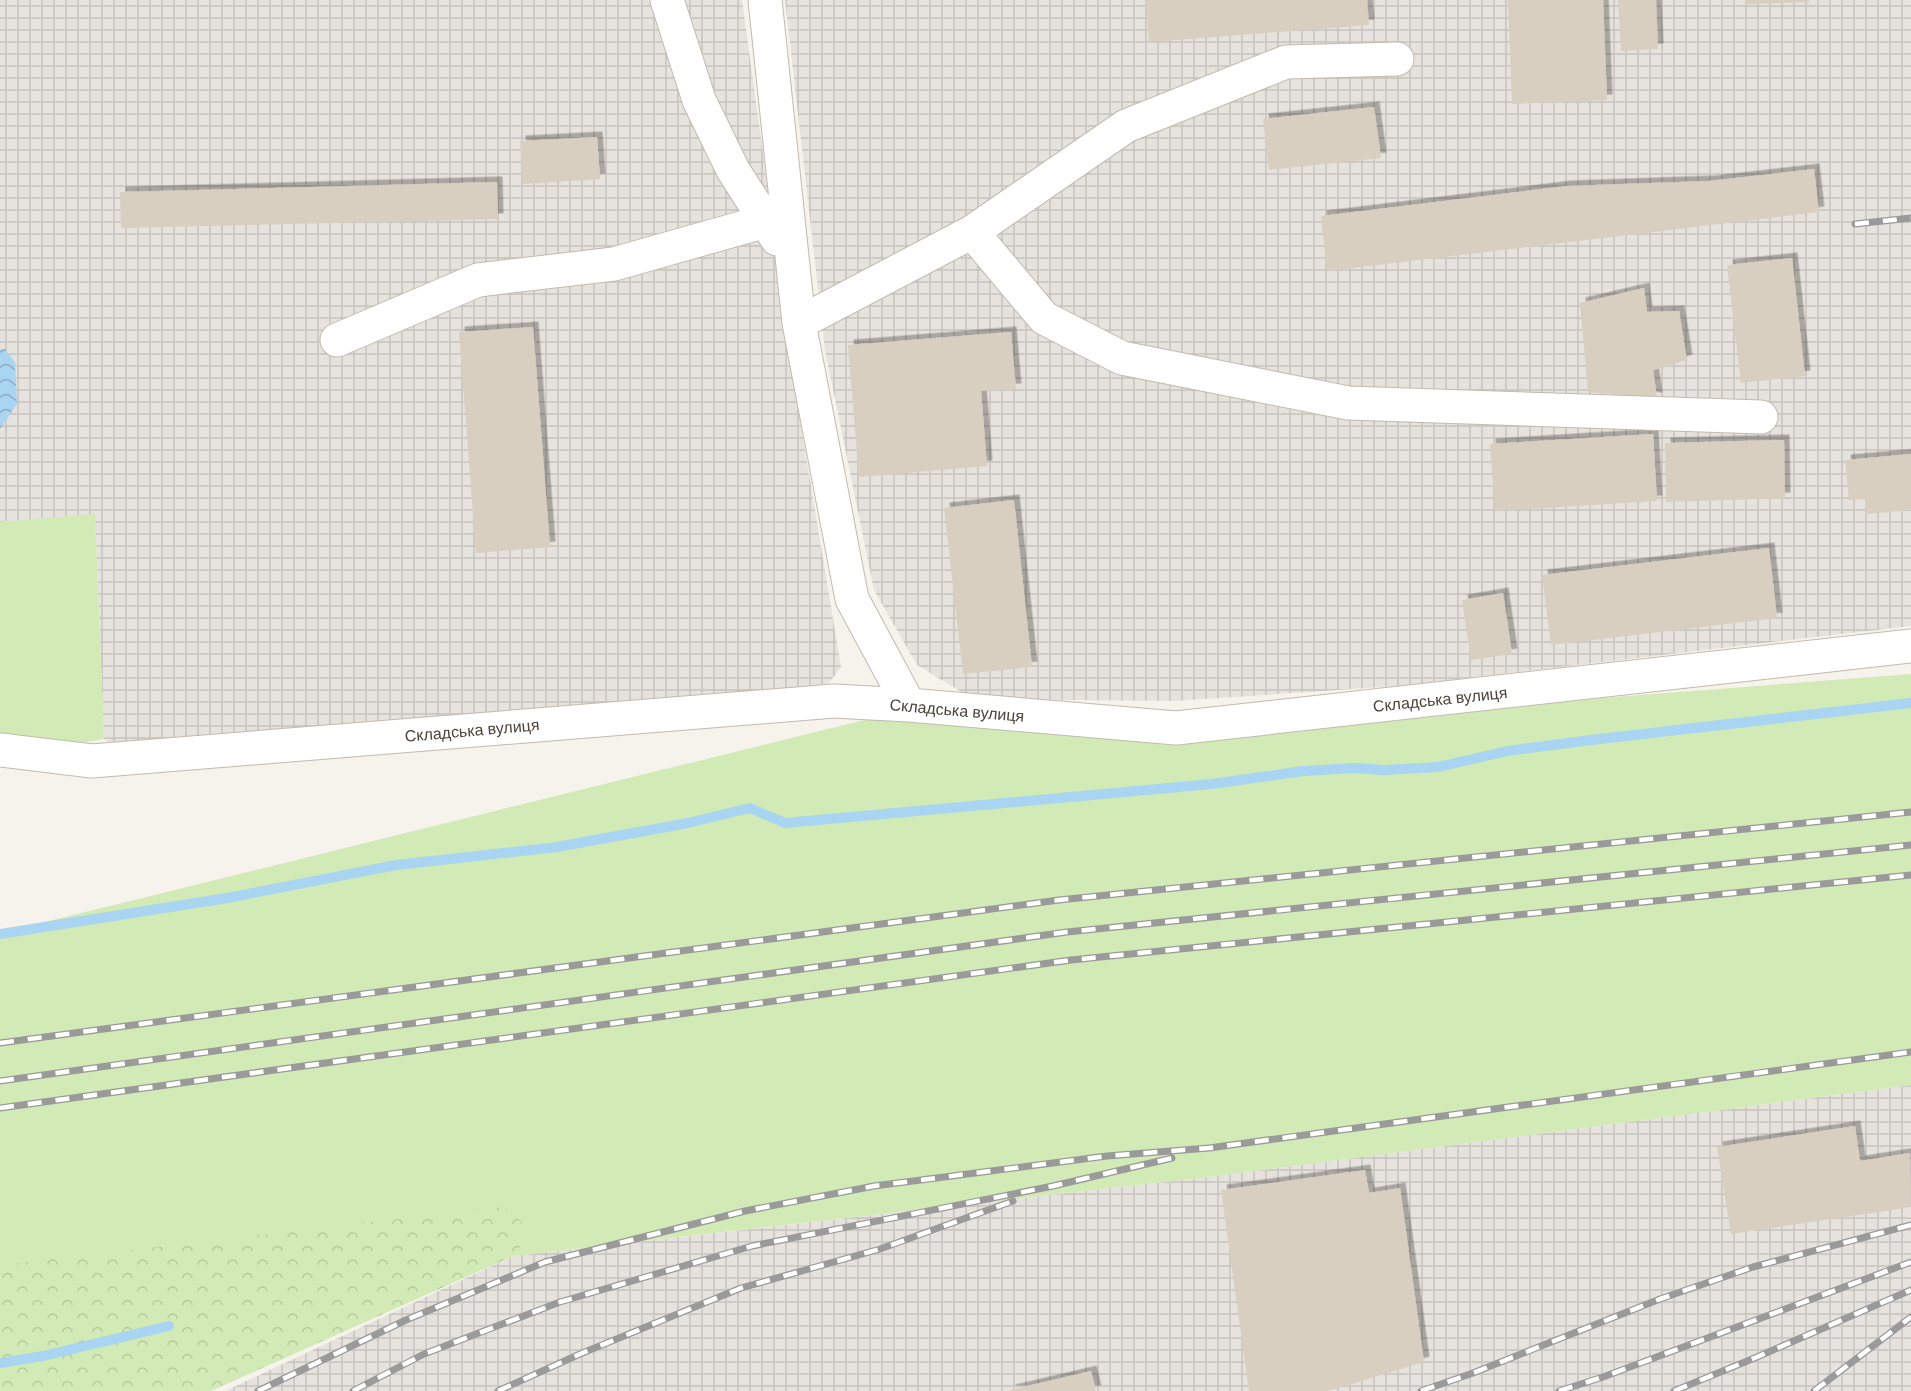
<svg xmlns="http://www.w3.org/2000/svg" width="1911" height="1391" font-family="'DM Sans',sans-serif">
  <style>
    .industrial { fill: url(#industrial-grid) }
    .grass { fill: #d2eab5 }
    .forest { fill: url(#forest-crowns) }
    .water { fill: url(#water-waves) }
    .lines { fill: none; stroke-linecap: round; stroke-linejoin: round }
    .stream { stroke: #a9d4f2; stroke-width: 10 }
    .building { fill: #d8cfc1; filter: url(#shadow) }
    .minor-casing { stroke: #c2bbae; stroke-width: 35 }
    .minor { stroke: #fff; stroke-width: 33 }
    .rail-casing { stroke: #9a9a9a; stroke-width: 7 }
    .rail { stroke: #fff; stroke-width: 4.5; stroke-dasharray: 14; stroke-linecap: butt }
    .labels { text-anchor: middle; stroke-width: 4.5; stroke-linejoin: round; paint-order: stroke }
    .street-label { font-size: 16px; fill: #4b4439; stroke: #fff }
  </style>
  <defs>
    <pattern id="industrial-grid" width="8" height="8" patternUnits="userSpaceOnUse" patternTransform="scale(1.5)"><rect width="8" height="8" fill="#e6e2dd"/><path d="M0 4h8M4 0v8" fill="none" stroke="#c7c3be"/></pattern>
    <pattern id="forest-crowns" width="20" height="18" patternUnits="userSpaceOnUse" patternTransform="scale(1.5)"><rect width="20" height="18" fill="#d2eab5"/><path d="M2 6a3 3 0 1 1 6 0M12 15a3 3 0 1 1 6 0" fill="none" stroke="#b6ca9c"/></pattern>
    <pattern id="water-waves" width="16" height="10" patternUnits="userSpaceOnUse" patternTransform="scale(1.5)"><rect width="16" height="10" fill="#a9d4f2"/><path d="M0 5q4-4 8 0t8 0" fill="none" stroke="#8caec5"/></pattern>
    <filter id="shadow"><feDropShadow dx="5.5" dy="-5.5" stdDeviation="0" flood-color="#0004"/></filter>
  </defs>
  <rect width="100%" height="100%" fill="#f6f3ec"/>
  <path class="industrial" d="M0,0H742L797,402L841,667L829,683L781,696L117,748L104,739L95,515L0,522Z
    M785,0H1911V626L1398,686L1174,701L973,699L917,665L874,590L825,350Z
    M1911,1085V1391H225L513,1256L1217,1176Z"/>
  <path class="grass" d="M95,514L104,739L82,743L0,738V522Z
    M1911,674V1085L1217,1176L0,1314V933L909,709L1178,731Z"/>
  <path class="forest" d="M504,1207L522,1222L527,1238L513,1256L211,1391H0V1265Z"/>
  <path class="water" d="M0,349H5L15,362L17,404L0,429Z"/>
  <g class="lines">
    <path class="stream" d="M0,934L227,898L396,865L557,847L688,823L750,808L785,823L1212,784L1303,771L1355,768L1384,770L1438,767L1507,751L1591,740L1911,703
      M0,1363L43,1356L169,1326"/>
  </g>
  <path class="building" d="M1146,0H1367L1369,25L1149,42Z
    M1508,0H1603L1607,100L1512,104Z
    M1618,0H1656L1658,49L1621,51Z
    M1746,0H1809V2L1746,4Z
    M1374,107L1381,158L1269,170L1263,119Z
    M597,137L600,179L523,184L520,141Z
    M1814,169L1819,212L1327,271L1321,216L1566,186L1709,181Z
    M497,182L498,219L121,228L120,192Z
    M1792,258L1805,376L1741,383L1727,265Z
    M1644,288L1647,312L1679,311L1687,360L1653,370L1657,398L1588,392L1580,303Z
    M533,327L550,547L476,553L459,332Z
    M1011,332L1016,389L981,391L987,466L859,477L848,345Z
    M1653,434L1657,501L1495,511L1490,444Z
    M1784,440L1785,498L1666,502L1665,443Z
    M1911,454V510L1866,514L1865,499L1849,500L1845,460Z
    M1014,500L1032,667L963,674L944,508Z
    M1769,548L1777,618L1551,645L1542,575Z
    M1503,593L1512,654L1471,660L1462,600Z
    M1855,1126L1860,1161L1910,1153L1911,1207L1731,1234L1717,1147Z
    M1365,1170L1369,1193L1400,1188L1424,1362L1328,1391H1249L1221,1190Z
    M1091,1371L1096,1391H1010V1390Z"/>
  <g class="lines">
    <g class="minor-casing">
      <path id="minor" d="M667,0L699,100L733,170L777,239
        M765,0L799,323L852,599L909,705
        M972,232L1126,126L1286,62L1397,59
        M799,323L972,232L1044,318L1122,358L1348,403L1761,417
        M337,340L478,280L614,264L766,221
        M0,750L92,761L834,701L909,705L1176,728L1911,646"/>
    </g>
    <use href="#minor" class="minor"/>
    <g class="rail-casing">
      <path id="rail" d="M1855,224L1911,218
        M0,1043L1059,900L1911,812
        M0,1081L1067,932L1911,845
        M0,1108L1071,960L1911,875
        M258,1391L406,1320L545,1262L745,1211L874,1186L1107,1156L1209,1148L1911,1052
        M353,1391L424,1354L560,1302L752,1246L1053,1186L1172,1158
        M498,1391L580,1354L741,1288L880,1249L1013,1201
        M1421,1391L1473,1373L1660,1299L1753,1267L1911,1225
        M1559,1391L1603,1377L1911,1262
        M1674,1391L1757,1357L1911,1290
        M1814,1391L1911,1317"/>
    </g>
    <use href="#rail" class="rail"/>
  </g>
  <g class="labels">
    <g class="street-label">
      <text transform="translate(1440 699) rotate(-6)" y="6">Складська вулиця</text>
      <text transform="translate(957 710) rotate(5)" y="6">Складська вулиця</text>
      <text transform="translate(472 730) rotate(-5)" y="6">Складська вулиця</text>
    </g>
  </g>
</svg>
